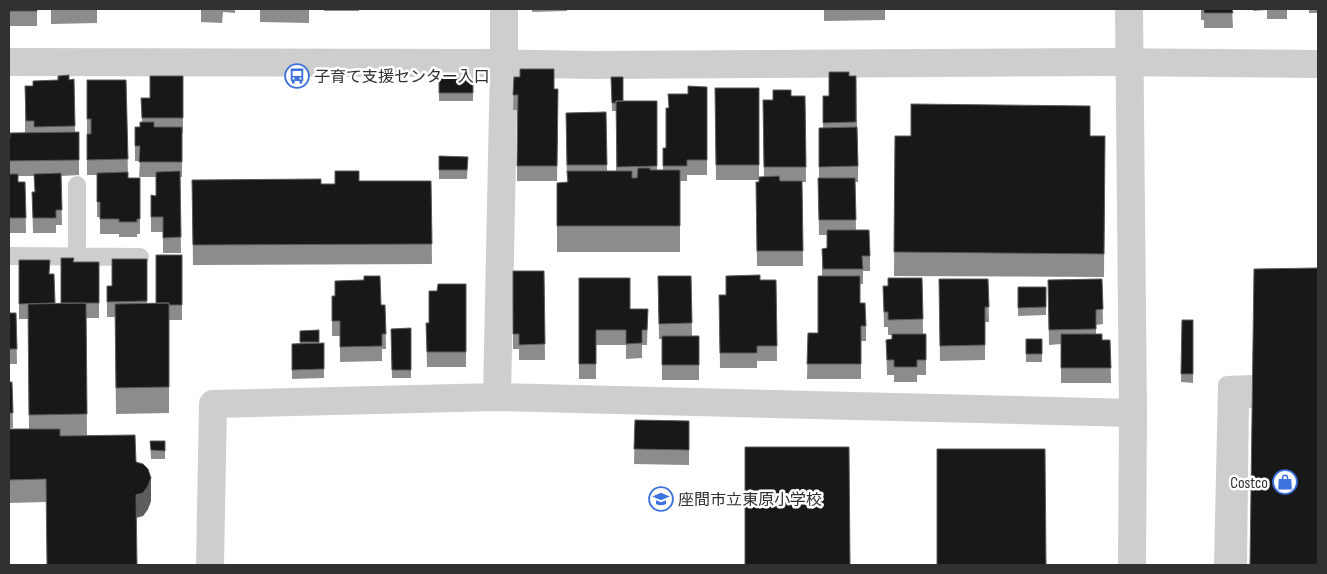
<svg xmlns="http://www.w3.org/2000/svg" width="1327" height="574" font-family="'Sofia Sans Condensed','Noto Sans JP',sans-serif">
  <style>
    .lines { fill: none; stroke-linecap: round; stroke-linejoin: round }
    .service { stroke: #cecece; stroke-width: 18 }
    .minor { stroke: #cecece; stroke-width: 28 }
    .tertiary { stroke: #cecece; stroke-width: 28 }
    .wall { fill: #8c8c8c }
    .shaded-wall { fill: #5d5d5d }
    .building { fill: #181818; stroke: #5d5d5d }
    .labels { text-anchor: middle; stroke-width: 5; stroke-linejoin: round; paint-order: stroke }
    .poi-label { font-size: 16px; fill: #313131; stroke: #fff; text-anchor: start }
  </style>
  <rect width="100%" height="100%" fill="#fff"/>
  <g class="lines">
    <path class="service" d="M77,185V257
      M9,256L140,257
      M1223,565L1227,385L1253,384
      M1238,565L1240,399H1253"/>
    <path class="minor" d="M1129,9L1133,413L1132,565
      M497,397L504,63V9
      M210,565L213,404L497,397L1133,413"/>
    <path class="tertiary" d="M9,62L482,63L595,65L1100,62L1318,64"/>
  </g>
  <path class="wall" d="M9,9H37V26H9Z
    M51,9H97V23L51,24Z
    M201,9H235V13L223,12L222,23L201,22Z
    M260,9H309V23L260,22Z
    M324,9H359V11H324Z
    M532,9H567V11L532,12Z
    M824,9H885V20L824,21Z
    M1201,9H1232L1233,28H1204V20H1201Z
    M1253,9H1287V19H1267V10L1253,11Z
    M1309,9H1318V13H1309Z
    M183,76V133H182V177H180L181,253H163V232H151V195L156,196V177H139L140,161H135V127H140L142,122L141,98H150Z
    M849,76H856L858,166V182H855L856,230L870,256V271H863V284H860V303L866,326V341H861V379H807L808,333H818L822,276V249L827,248V235H819L818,178H819V128H823V96H829Z
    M514,77L554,89H558L557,181H517V110H513Z
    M611,77L623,101H657V170H663V148H666L668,108L688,94L707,87V175H687V181H680V252H557V183L567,182L566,128L606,112L607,171H616V111H612Z
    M439,78H473V101H439Z
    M74,79L75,132H79V175L61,176L62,225H56V233H33L32,192H35L34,176H18V182H25L26,233H9V138L25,133V86H33L69,80Z
    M87,80H126L128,178H140V234H137V237H119V234H100V217H97V175H87V134H91H87Z
    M715,88H759V177H764L763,100H773L791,96H805L806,182H802L803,266H757L756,182H759V180H716Z
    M895,136H1105L1104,277L894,276Z
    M439,156L468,157L467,179H439Z
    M192,180L321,184H335L359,181H431L432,264L193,265Z
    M182,255V320H169V413L116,414L115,317H107V286H112L147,259V304L156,303Z
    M19,260L50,274L55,303H61L74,262H99V318H86L87,436L136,462L151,501L148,509L143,516L46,502L9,503V429H29L28,319H19Z
    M513,271H544L545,360H519V349H513Z
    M658,276H691L692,336H699V380H662V339H659Z
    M579,278L630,309H648L647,345H642V358L626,359V345H596V379H579Z
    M922,278L923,334H926V375H917V382H894V375H887L886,340L892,339V335H888V327H884L883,286H888Z
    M939,279H988L989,322H985V360L940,361Z
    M1102,279L1103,324L1096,325V334L1102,340H1110L1111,383H1061V344L1049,345L1048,280Z
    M760,280H776L777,361H757V368H720L719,295H726Z
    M466,284V367H427L426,323H429L437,291Z
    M1018,287H1046V315L1018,316Z
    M332,296L381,305H385L386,349H382V361L340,362V336H332Z
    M9,313H16L17,364H9Z
    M1182,320H1193V383L1181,382Z
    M411,328V378H392L391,329Z
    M319,330V343H324V378L292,379V344L300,343V331Z
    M1026,339H1042V362H1026Z
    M9,382H12L13,428H9Z
    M635,420L689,421V465L634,464Z
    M150,441H165V459H151Z"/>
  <path class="shaded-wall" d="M151,478V501L148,509L143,516L136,518V495Z"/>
  <path class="building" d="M9,9H37V11H9Z
    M1204,9H1232L1233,13H1204Z
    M520,69H554V89H558L557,166H517L518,95H513L514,77H520Z
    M829,72H849V76H856V122L823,123V96H829Z
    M69,75V80L74,79L75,126L34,127V121H26L25,86H33V81L58,80V76Z
    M150,76H183V118H142L141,98H150Z
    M611,77H623V101H616V103H612Z
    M439,78H473V93H439Z
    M87,80H126L128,159L87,160V134H91V119H87Z
    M688,86L707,87V160H687V166H663V148H666V108H669L668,94H688Z
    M715,88H759V165H716Z
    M773,90H791V96H805L806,167H764L763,100H773Z
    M616,101H657V166L617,167Z
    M911,104L1090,106V136H1105L1104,254L894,252L895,136H911Z
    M606,112L607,165H567L566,113Z
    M140,122H154V127H182V162H139L140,146H135V127H140Z
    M857,127L858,166L819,167V128Z
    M79,132V160L9,161V138H10V133Z
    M439,156L468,157L467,170H439Z
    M638,168H650V170H680V226H557V183L568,182L567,171H632V178H637Z
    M180,171L181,237L163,238V217H151V195L156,196V172Z
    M335,171H359V181H431L432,244L193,245L192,180L321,179V184H335Z
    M128,172V178H140V219H137V222H119V219H100V202H97V173Z
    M61,173L62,210H56V218H33L32,192H35L34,174Z
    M9,174H18V182H25L26,218H9Z
    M779,176L780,181H802L803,251H757L756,182H759V177Z
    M818,178H855L856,220H819Z
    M827,230H869L870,256H862L863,269H823L822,249L827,248Z
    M156,255H182V305H169V303H156Z
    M61,258H74L73,262H99V303H61Z
    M112,259H147V301L107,302V286H112Z
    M19,260H50L49,274H54L55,303L19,304Z
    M1318,268V565H1250L1254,269Z
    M513,271H544L545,344L519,345V334H513Z
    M760,275V280H776L777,346H757V353H720L719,295H726V276Z
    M364,276H380L381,305H385L386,334H382V346L340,347V321H332V296H335V281L364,280Z
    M658,276H691L692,323L659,324Z
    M818,276H860V303H865L866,326H861V364H807L808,333H818Z
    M579,278H630V309H648L647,330H642V343L626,344V330H596V364H579Z
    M888,278H922L923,319L888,320V312H884L883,286H888Z
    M939,279H988L989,307H985V345L940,346Z
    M1102,279L1103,309L1096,310V329L1049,330L1048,280Z
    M438,284H466V352H427L426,323H429V291H437Z
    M1018,287H1046V307L1018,308Z
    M86,303L87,414L29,415L28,304Z
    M169,303V387L116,388L115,304Z
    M9,313H16L17,349H9Z
    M1182,320H1193V374H1181Z
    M411,328V370H392L391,329Z
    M319,330V342H300V331Z
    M892,334H926V360H917V367H894V360H887L886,340L892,339Z
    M1061,334H1102V340H1110L1111,368H1061Z
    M662,336H699V365H662Z
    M1026,339H1042V354H1026Z
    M324,343V369L292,370V344Z
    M9,382H12L13,413H9Z
    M635,420L689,421V450L634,449Z
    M9,429H60V436L135,435L136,462L143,464L148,469L151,478L148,486L143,493L136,495L137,565H47L46,479L9,480Z
    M150,441H165V451L151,450Z
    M745,447H849L850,565H745Z
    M937,449H1045L1046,565H937Z"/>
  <defs>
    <g id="bus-ring" transform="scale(1.25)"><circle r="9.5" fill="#fff" stroke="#3d72de" stroke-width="1.5"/><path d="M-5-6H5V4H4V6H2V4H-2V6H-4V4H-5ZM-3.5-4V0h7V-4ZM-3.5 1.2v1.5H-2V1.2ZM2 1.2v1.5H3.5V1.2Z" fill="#3d72de"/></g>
    <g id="shop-ring" transform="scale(1.25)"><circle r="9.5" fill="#fff" stroke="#3d72de" stroke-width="1.5"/><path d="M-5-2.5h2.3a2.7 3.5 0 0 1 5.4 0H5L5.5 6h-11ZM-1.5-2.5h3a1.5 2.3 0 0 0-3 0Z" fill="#3d72de"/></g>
    <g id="school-ring" transform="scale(1.25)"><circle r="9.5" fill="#fff" stroke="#3d72de" stroke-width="1.5"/><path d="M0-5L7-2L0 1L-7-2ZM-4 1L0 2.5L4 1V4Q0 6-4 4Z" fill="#3d72de"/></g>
  </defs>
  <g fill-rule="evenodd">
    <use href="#bus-ring" x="297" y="76"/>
    <use href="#shop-ring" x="1285" y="482"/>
    <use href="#school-ring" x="661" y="499"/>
  </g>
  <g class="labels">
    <g class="poi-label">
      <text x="314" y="82">子育て支援センター入口</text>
      <text x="1268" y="488" text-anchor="end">Costco</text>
      <text x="678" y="505">座間市立東原小学校</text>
    </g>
  </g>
  <rect width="1327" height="574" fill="none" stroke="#313131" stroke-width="20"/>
</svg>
